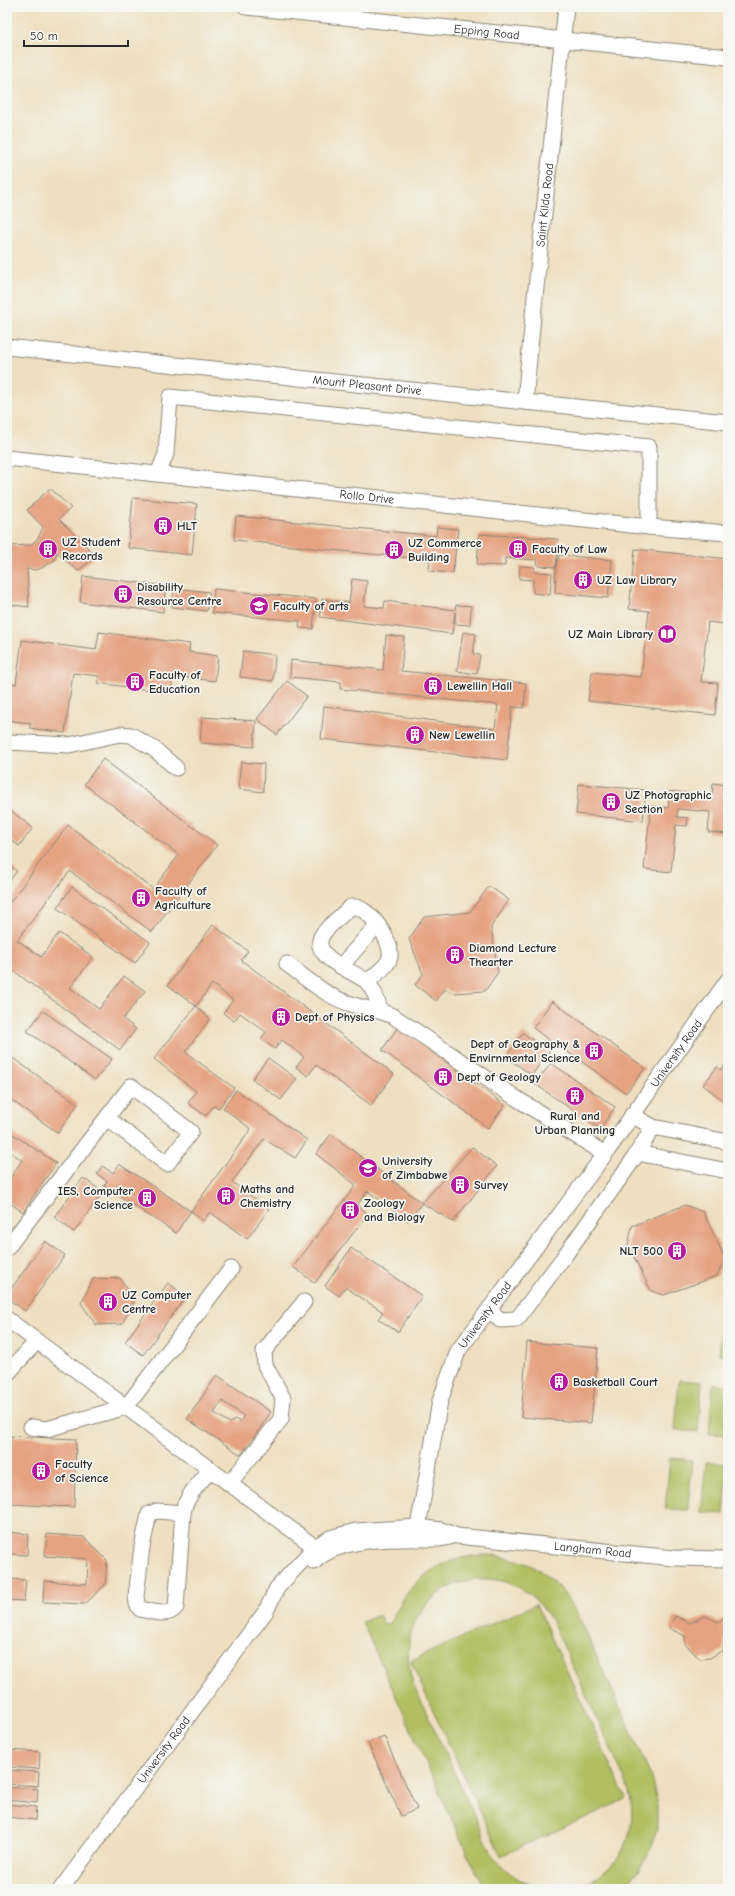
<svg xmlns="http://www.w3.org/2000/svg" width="735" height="1896" font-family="'Comic Neue',sans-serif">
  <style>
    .green { fill: #b1bf62; stroke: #6e7546 }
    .building { fill: #e5a381; fill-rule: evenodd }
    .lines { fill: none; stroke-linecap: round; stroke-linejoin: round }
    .minor-casing { stroke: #8c8576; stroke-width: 17 }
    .minor { stroke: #fff; stroke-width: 15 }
    .labels { text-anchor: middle; stroke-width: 3.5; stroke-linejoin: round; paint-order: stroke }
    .street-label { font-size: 12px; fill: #2b2b2b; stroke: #f6f6f2 }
    .poi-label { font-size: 12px; font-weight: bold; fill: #2b2b2b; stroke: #f6f6f2; text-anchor: start }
  </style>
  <rect width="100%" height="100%" fill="#f6f6f2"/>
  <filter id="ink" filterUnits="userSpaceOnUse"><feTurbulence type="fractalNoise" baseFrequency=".025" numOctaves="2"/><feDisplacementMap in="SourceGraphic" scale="8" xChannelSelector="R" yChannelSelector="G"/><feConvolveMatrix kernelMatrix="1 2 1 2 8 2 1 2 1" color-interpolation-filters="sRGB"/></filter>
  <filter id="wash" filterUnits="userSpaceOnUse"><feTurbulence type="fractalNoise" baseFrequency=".012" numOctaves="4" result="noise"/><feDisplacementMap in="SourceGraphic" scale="16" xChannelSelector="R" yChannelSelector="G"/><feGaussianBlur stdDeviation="0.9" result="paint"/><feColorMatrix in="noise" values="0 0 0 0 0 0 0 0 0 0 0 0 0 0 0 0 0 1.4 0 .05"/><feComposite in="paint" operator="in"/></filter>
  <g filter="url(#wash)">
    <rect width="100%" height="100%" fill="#eedfc0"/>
    <path class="green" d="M724,1304L728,1305V1355L719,1354Z
      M679,1380L702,1382L698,1432L675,1430Z
      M713,1384L728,1385V1435L709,1434Z
      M670,1458L692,1460L688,1510L665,1509Z
      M706,1462L728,1464L724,1514L701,1512Z
      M480,1555H495L524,1562L538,1569L560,1588L577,1613L649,1771L657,1800V1829L647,1857L639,1870L622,1889H558C615,1884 645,1836 626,1782L553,1623C505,1535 380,1590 414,1686L493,1856C510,1877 529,1888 557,1889H495L492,1886L485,1889L467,1853L362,1622L379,1615L384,1625L391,1622C409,1581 435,1560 480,1555Z
      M536,1604L626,1799L501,1856L410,1661Z"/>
    <g id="blocks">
      <path class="building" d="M50,488L71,508L59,519L96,556L78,571L57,552L55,560L47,565L37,570L27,569L29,607L7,604V543L9,546L31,545L38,538L43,527L27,510Z
        M133,498L197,504L192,555L128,548Z
        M7,507L11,512L7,516Z
        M236,516L436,536L437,527L458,529L453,573L429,571L430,560L234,540Z
        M479,534L558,539L556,567L538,566L537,560L505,558V566L477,565Z
        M635,549L728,559V575L723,624L708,622L701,682L718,683L715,715L588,701L592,672L641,677L649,611L629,609Z
        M559,555L612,560L608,598L555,593L556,567Z
        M520,566L535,567L534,572L552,573L550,595L533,593V580L519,579Z
        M83,576L166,586L163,612L80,602Z
        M352,579L367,581L364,606L384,608L385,601L455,610L456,605L471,606L470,625L455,624V612L452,634L320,617L322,599L349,603Z
        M174,588L209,592L207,611L172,607Z
        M214,589L316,599L313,629L299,628L300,621L212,613Z
        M99,632L190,644L189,652L218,656L215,681L173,676L171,693L98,683L99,676L73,673L65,733L30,728V723L7,720V683L16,684L22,640L96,650Z
        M463,632L476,634L473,654L480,655L477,674L457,671Z
        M386,635L404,637L401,671L526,683L524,708L512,707L507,760L321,739L324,706L495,729L498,705L340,689L341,682L290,677L291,660L383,670Z
        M243,651L275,655L273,681L240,677Z
        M287,681L307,696L277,735L257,719Z
        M202,717L256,721L254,747L200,743Z
        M103,759L217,845L152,932L70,871L17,940L41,957L59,933L93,957L70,988L99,1009L124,976L145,991L123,1019L136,1029L120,1050L7,966V906L68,825L153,889L179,855L84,784Z
        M241,762L264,764L263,792L238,789Z
        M713,783L728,785V834L708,832L710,812L678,809L677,817L688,818L687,826L676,825L671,872L644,869L651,806L668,808L670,791L712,796Z
        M579,784L646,790L643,821L576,814Z
        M7,808L33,828L19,846L7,837Z
        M7,864L17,871L7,884Z
        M489,886L509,900L491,927L498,972L485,991L454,993L445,989L436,1001L415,985L423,974L409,939L424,917L470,912Z
        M72,887L150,942L135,963L57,908Z
        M213,925L248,951L241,960L394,1074L371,1105L316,1065L308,1076L296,1067L304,1057L282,1040L275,1049L261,1039L266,1032L240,1013L234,1021L223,1013L233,1000L212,984L196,1006L168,985Z
        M552,1001L645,1068L626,1093L555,1043L532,1075L506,1057L523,1033L540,1045L550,1041L533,1028Z
        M196,1006L210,1019L185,1052L234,1088L219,1108L213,1106L206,1116L188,1103L196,1091L154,1059Z
        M43,1011L112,1059L95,1080L27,1031Z
        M398,1027L505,1105L488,1128L382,1050Z
        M7,1054L78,1104L58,1133L7,1097Z
        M268,1058L297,1079L281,1100L252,1079Z
        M728,1061V1104L703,1085L717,1067L721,1070Z
        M551,1063L615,1107L600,1129L535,1084Z
        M236,1090L307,1140L295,1158L264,1139L232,1182L269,1209L247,1239L210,1212L203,1221L191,1211L251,1129L223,1108Z
        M7,1130L56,1163L23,1212L7,1201V1183L22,1160L7,1150Z
        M331,1134L422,1203L408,1221L368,1191L357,1205L368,1214L315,1283L293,1267L356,1185L316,1154Z
        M472,1147L497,1166L453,1222L422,1203Z
        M119,1164L191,1211L176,1233L104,1186L107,1181L97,1174L102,1166L113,1173Z
        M83,1178L103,1192L74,1232L54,1217Z
        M685,1205L703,1212L725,1258L717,1276L664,1295L651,1291L628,1245L632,1226Z
        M45,1241L65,1255L25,1311L7,1298V1295Z
        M351,1248L422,1296L398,1332L378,1319L383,1312L345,1287L339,1296L325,1286Z
        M120,1278L135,1300L122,1324L96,1325L81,1303L93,1279Z
        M168,1283L186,1296L143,1355L125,1342Z
        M527,1342L598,1348L591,1423L521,1417Z
        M217,1375L271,1412L241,1455L187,1419ZM222,1401L244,1416L240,1422L235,1419L230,1423L214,1413Z
        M7,1436L76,1439L74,1507L7,1504Z
        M7,1532L28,1534L27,1555L7,1554Z
        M47,1534L84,1537L107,1560L105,1585L85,1604L43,1602L44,1581L87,1584L88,1559L45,1556Z
        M7,1579L26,1580L24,1601L7,1600Z
        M728,1615V1632L726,1634L723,1650L710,1658L700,1659L685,1644V1636L669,1628L675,1616L690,1623L705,1616L718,1622Z
        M384,1736L417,1809L401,1816L368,1743Z
        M7,1750L40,1752L39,1769L7,1767Z
        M7,1770L39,1772L38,1786L7,1784Z
        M7,1787L38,1789L37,1803L7,1800Z
        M7,1804L36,1807L35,1820L7,1817Z"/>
    </g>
  </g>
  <g filter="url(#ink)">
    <use href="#blocks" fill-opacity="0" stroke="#8c8576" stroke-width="1"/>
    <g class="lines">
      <g class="minor-casing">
        <g id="minor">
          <path id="s1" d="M246,7L728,57"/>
          <path id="s2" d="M7,347L525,402L728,422"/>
          <path id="s3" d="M525,402L533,316L566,7"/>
          <path id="s4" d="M7,458L649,527L728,533"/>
          <path d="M158,474L166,454L170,397L649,447V527"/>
          <path d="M7,742L69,745L120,734L131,735L154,749L176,768"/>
          <path d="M287,964C307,979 327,997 351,1004C365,1009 380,1010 393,1016L516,1098L605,1154"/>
          <path d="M341,966L377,925"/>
          <path d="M367,982C374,975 388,967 390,957C393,941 368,904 351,907C343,914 327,927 322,935C309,958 357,972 367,982C374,990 378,1001 380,1010"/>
          <path d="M653,1127L728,1142"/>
          <path d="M637,1153L728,1171"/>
          <path d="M7,1248L131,1086L191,1132L167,1164L107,1118"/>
          <path d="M489,1309L500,1320L517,1319L563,1258L633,1160L653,1127L632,1115"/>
          <path d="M7,1319L315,1547L321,1555"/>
          <path d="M7,1374L37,1341"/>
          <path d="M31,1427L47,1429L126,1407L231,1269"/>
          <path d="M229,1484L281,1419L283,1398L265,1365L264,1351L304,1302"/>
          <path d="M183,1513L157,1511L149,1514L142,1547L136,1596L137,1604L140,1609C152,1611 168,1618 176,1607L183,1513L185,1504L192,1492L210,1470"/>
          <path id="s5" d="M418,1539V1527L440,1401L458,1351L605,1154L728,980"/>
          <path d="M314,1562C340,1535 405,1539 440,1539L450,1537"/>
          <path id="s6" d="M61,1889L266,1611L277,1588L301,1562L315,1547L330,1538L356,1531L418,1527L441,1530L457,1536L674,1558L728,1559"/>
        </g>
      </g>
      <use href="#minor" class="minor"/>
    </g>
  </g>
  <defs>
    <g id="building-disc" transform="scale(1)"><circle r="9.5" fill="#b5179e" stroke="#f6f6f2"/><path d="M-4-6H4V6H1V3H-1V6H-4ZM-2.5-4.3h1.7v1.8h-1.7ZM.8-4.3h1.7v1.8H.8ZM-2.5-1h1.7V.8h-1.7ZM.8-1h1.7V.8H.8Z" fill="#fff"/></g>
    <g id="university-disc" transform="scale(1)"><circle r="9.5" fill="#b5179e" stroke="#f6f6f2"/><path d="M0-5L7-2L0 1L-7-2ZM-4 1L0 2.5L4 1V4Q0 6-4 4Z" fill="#fff"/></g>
    <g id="library-disc" transform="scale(1)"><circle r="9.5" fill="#b5179e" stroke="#f6f6f2"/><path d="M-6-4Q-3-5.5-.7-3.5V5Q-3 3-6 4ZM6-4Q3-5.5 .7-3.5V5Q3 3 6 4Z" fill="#fff"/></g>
  </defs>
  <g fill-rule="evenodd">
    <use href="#building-disc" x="163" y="526"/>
    <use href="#building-disc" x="48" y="549"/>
    <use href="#building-disc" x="518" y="549"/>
    <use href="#building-disc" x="394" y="550"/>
    <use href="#building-disc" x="583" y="580"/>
    <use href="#building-disc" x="123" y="594"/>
    <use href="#university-disc" x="259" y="606"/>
    <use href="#library-disc" x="667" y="634"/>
    <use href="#building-disc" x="135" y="682"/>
    <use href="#building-disc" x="433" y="686"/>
    <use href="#building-disc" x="415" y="735"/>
    <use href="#building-disc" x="611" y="802"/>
    <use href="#building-disc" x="141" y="898"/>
    <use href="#building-disc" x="455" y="955"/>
    <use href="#building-disc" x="281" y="1017"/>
    <use href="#building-disc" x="594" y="1051"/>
    <use href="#building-disc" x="443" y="1077"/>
    <use href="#building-disc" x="575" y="1096"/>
    <use href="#university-disc" x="368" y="1168"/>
    <use href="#building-disc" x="460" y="1185"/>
    <use href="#building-disc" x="226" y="1196"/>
    <use href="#building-disc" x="147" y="1198"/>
    <use href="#building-disc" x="350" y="1210"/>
    <use href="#building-disc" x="677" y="1251"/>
    <use href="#building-disc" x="108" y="1302"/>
    <use href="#building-disc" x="559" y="1382"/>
    <use href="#building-disc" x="41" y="1471"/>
  </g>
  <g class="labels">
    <g class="street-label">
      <text dy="4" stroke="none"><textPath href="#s1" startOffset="242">Epping Road</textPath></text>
      <text dy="4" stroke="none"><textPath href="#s3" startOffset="198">Saint Kilda Road</textPath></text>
      <text dy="4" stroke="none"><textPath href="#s2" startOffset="362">Mount Pleasant Drive</textPath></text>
      <text dy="4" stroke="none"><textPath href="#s4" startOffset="362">Rollo Drive</textPath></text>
      <text dy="4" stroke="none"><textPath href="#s5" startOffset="562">University Road</textPath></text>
      <text dy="4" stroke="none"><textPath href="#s5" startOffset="238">University Road</textPath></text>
      <text dy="4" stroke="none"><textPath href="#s6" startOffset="710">Langham Road</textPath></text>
      <text dy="4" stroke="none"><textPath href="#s6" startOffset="173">University Road</textPath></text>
    </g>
    <g class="poi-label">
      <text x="177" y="530">HLT</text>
      <text x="62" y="546">UZ Student<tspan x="62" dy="14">Records</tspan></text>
      <text x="408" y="547">UZ Commerce<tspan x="408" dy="14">Building</tspan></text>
      <text x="532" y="553">Faculty of Law</text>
      <text x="597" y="584">UZ Law Library</text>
      <text x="137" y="591">Disability<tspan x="137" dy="14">Resource Centre</tspan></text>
      <text x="273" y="610">Faculty of arts</text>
      <text x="653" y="638" text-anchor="end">UZ Main Library</text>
      <text x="149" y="679">Faculty of<tspan x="149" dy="14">Education</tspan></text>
      <text x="447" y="690">Lewellin Hall</text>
      <text x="429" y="739">New Lewellin</text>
      <text x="625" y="799">UZ Photographic<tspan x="625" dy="14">Section</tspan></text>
      <text x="155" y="895">Faculty of<tspan x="155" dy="14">Agriculture</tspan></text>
      <text x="469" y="952">Diamond Lecture<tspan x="469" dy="14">Thearter</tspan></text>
      <text x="295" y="1021">Dept of Physics</text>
      <text x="580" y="1048" text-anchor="end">Dept of Geography &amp;<tspan x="580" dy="14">Envirnmental Science</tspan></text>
      <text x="457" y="1081">Dept of Geology</text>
      <text x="575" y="1120" text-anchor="middle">Rural and<tspan x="575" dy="14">Urban Planning</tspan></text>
      <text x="382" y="1165">University<tspan x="382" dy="14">of Zimbabwe</tspan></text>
      <text x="474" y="1189">Survey</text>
      <text x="240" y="1193">Maths and<tspan x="240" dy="14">Chemistry</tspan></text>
      <text x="133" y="1195" text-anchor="end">IES, Computer<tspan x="133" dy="14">Science</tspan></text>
      <text x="364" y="1207">Zoology<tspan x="364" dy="14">and Biology</tspan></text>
      <text x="663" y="1255" text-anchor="end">NLT 500</text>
      <text x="122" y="1299">UZ Computer<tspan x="122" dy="14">Centre</tspan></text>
      <text x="573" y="1386">Basketball Court</text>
      <text x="55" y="1468">Faculty<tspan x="55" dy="14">of Science</tspan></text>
    </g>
  </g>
  <rect width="735" height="1896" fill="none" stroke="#f6f6f2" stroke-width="24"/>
  <path d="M24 40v6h104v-6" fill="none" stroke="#2b2b2b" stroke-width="2"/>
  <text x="30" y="40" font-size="12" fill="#2b2b2b" stroke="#f6f6f2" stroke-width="3" paint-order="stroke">50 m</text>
</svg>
